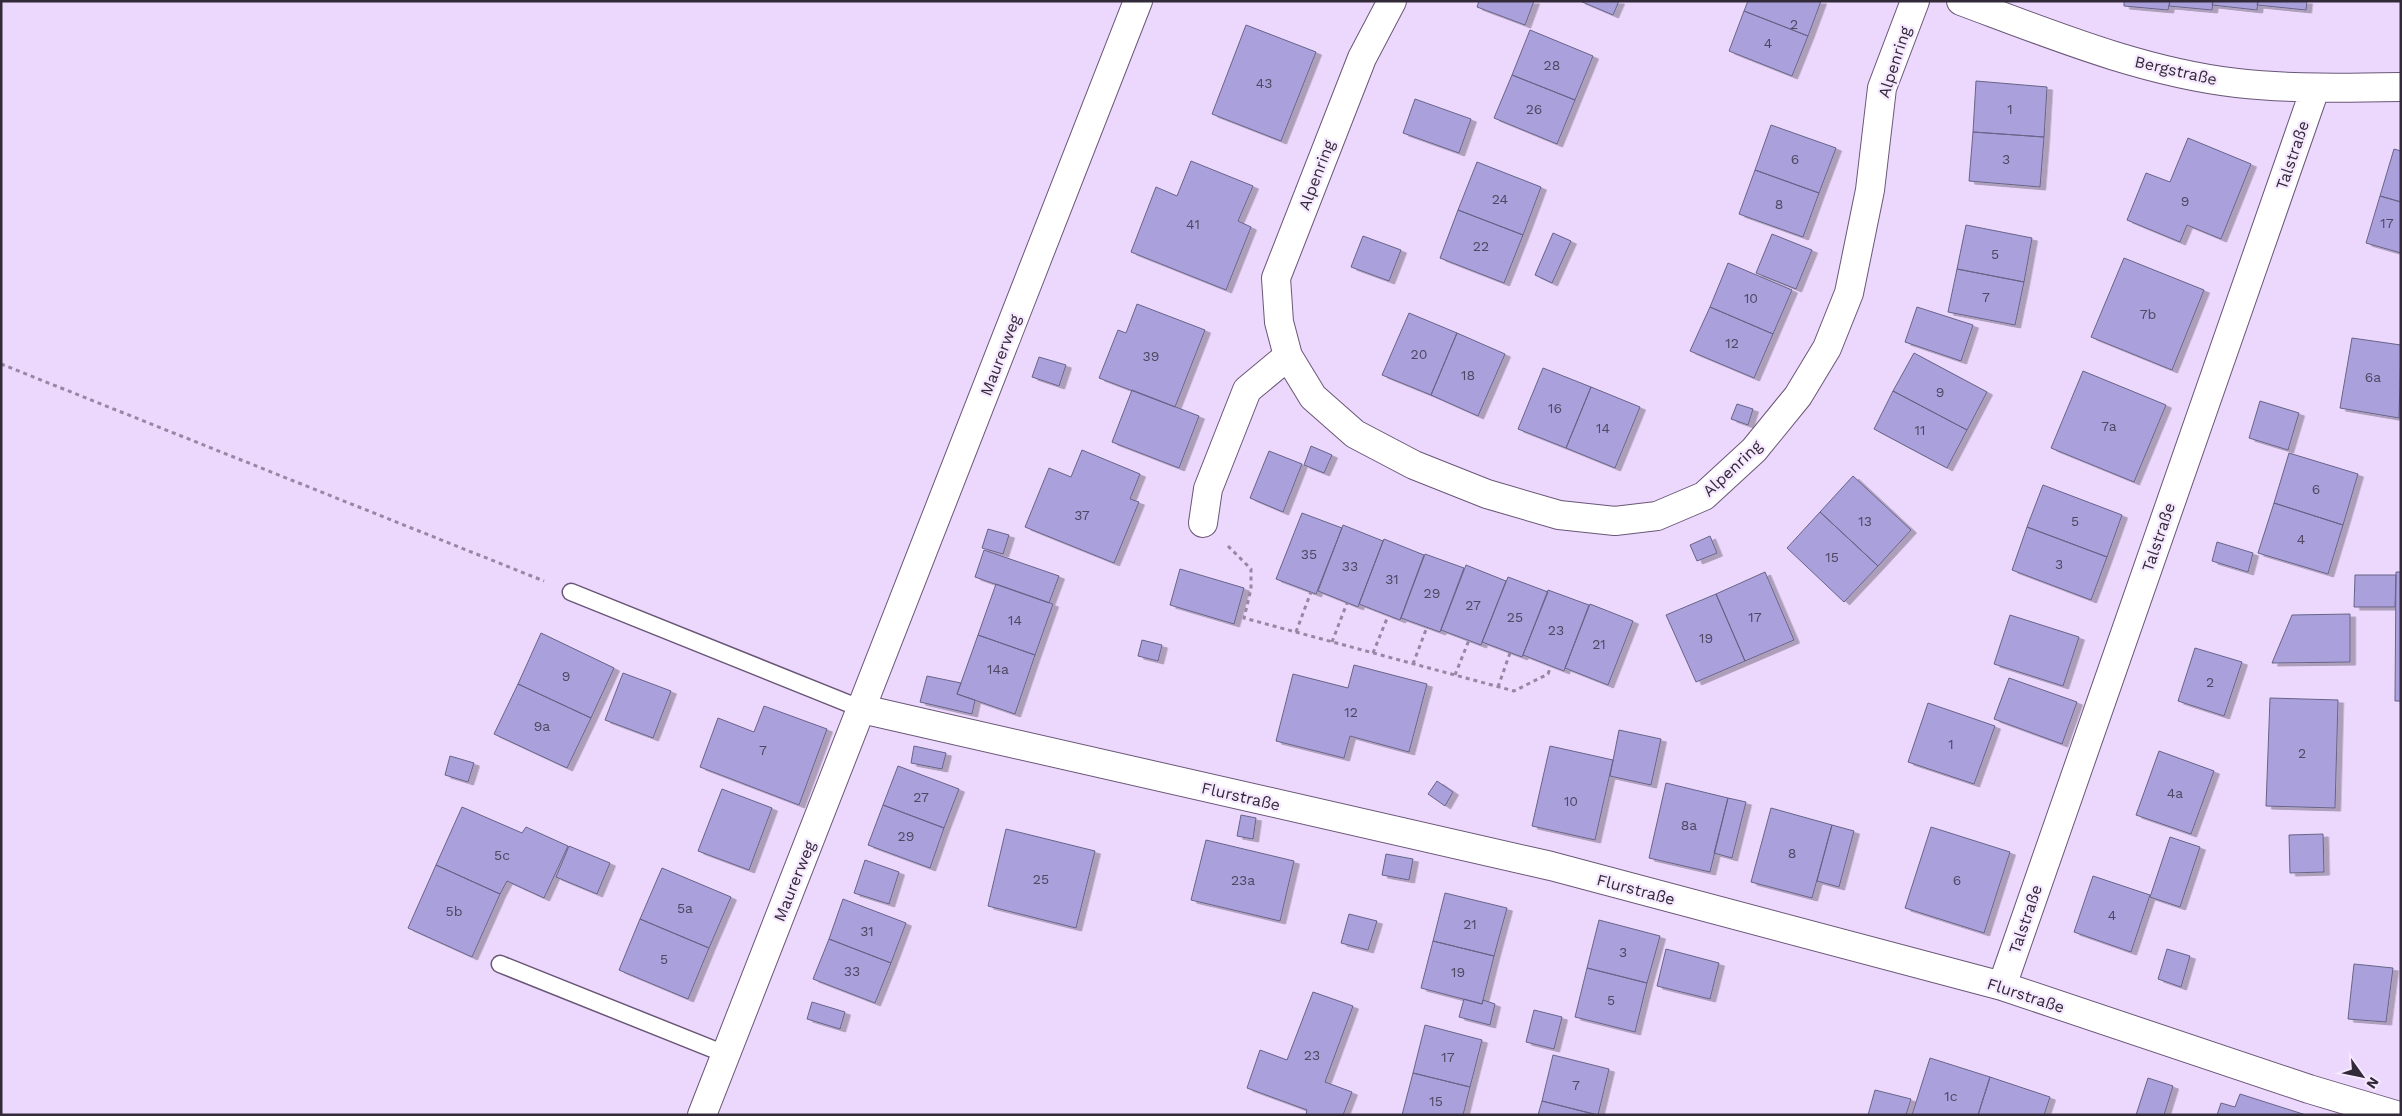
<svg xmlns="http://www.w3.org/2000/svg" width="2402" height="1116" font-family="'Work Sans',sans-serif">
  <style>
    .building { fill: #a9a0dc; stroke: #686487; filter: url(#shadow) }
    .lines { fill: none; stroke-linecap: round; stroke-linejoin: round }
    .lane-casing { stroke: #6a5777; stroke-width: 19 }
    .street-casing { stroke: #6a5777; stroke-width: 30 }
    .path { stroke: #9687a2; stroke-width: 3; stroke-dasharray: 4 4; stroke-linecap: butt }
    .lane { stroke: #fff; stroke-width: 16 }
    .street { stroke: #fff; stroke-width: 28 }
    .labels { text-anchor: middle; stroke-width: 4.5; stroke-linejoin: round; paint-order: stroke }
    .number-label { font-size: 14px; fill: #504862 }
    .street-label { font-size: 16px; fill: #332a39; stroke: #f5e8ff }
  </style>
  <defs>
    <filter id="shadow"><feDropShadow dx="5.5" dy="3" stdDeviation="0" flood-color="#0004"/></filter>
  </defs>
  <rect width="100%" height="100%" fill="#ecd7fd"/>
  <path class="building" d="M1479,1H1534L1525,25L1477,7Z
    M1580,1H1619L1613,15Z
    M1748,1H1821L1808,36L1744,11Z
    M2124,1H2170L2168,10L2124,6Z
    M2170,1H2213L2212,10L2169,6Z
    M2213,1H2258L2257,10L2212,5Z
    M2258,1H2307L2306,10L2257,5Z
    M1744,11L1808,36L1792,76L1729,51Z
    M1246,25L1316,52L1281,141L1212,114Z
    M1530,30L1593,56L1575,100L1512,75Z
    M1512,75L1575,100L1557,144L1494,118Z
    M1976,81L2047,87L2044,137L1973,132Z
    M1415,99L1471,119L1459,153L1403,133Z
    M1771,125L1836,148L1819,193L1755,170Z
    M1973,132L2044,137L2040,187L1969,181Z
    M2188,138L2251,164L2221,239L2187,225L2180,242L2127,220L2146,173L2170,182Z
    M2394,149L2401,151V202L2380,196Z
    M1191,161L1253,186L1238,221L1251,227L1226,290L1131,252L1156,187L1177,196Z
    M1477,162L1541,187L1523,235L1458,210Z
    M1755,170L1819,193L1803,237L1739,214Z
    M2380,196L2401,202V253L2366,243Z
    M1458,210L1523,235L1504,283L1440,258Z
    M1966,225L2032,238L2024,282L1957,269Z
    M1553,233L1571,241L1552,283L1535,275Z
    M1772,234L1812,250L1796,289L1756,273Z
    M1363,236L1401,250L1389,281L1351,267Z
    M2124,258L2204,290L2172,370L2091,337Z
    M1728,263L1792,290L1773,334L1710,307Z
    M1957,269L2024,282L2015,325L1948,312Z
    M1137,304L1205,330L1175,407L1099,378L1118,330L1126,333Z
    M1710,307L1773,334L1754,378L1690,351Z
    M1917,307L1973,325L1961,361L1905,342Z
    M1409,313L1457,333L1431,395L1382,375Z
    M1457,333L1505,354L1478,416L1431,395Z
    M2352,338L2401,345L2399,418L2340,408Z
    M1914,353L1987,392L1967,430L1893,391Z
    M1039,357L1066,365L1059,386L1032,377Z
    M1543,368L1591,387L1566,448L1518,429Z
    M2083,371L2166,405L2134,482L2051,448Z
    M1591,387L1640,407L1615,468L1566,448Z
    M1132,390L1199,416L1179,468L1112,442Z
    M1893,391L1967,430L1947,468L1874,429Z
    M2260,401L2299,413L2288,450L2249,438Z
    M1737,404L1753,409L1748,425L1731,419Z
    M1311,446L1332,455L1324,473L1304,465Z
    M1082,450L1140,474L1130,499L1139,502L1114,563L1025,527L1049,468L1071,477Z
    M1269,451L1302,464L1283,512L1250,498Z
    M2289,453L2358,474L2343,525L2274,503Z
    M1853,476L1911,530L1878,566L1820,512Z
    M2043,485L2122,515L2107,557L2027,527Z
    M2274,503L2343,525L2328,574L2258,553Z
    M1820,512L1878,566L1844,602L1787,548Z
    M1302,513L1342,528L1316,594L1276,579Z
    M1343,525L1383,541L1358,607L1318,591Z
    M2027,527L2107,557L2091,600L2012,570Z
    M988,529L1009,535L1003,554L982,548Z
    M1710,536L1717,553L1697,561L1690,545Z
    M1384,539L1424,555L1400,620L1359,604Z
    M2217,542L2253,553L2248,572L2212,561Z
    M984,550L1059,576L1049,603L975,577Z
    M1425,554L1464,568L1440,632L1401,618Z
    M1466,565L1506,581L1481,645L1441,630Z
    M1180,569L1244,588L1234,624L1170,605Z
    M1765,572L1794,640L1745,661L1716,594Z
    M2396,572H2401V701H2395Z
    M2355,575H2396L2395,607H2354Z
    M1508,577L1548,592L1522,657L1482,642Z
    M996,584L1053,604L1035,655L978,635Z
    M1548,590L1589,605L1564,671L1523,655Z
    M1716,594L1745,661L1696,682L1666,615Z
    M1590,604L1633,621L1608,685L1565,668Z
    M2350,614V662L2272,663L2292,615Z
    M2010,615L2079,637L2063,686L1994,664Z
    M541,633L614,668L591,718L518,684Z
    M978,635L1035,655L1015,714L957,694Z
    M1142,640L1162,645L1158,661L1138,656Z
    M2195,648L2242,662L2224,716L2178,701Z
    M1354,665L1427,684L1409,752L1350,736L1344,758L1276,741L1293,674L1348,688Z
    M623,673L671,691L653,738L605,720Z
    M927,676L961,683L957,694L975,700L972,714L920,702Z
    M2009,678L2077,702L2062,744L1994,719Z
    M518,684L591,718L567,768L494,734Z
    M2270,698L2338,700L2335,808L2266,806Z
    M1928,703L1995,726L1974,784L1908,762Z
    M764,706L827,729L799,805L700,767L718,718L754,732Z
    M1619,730L1661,739L1651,785L1610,776Z
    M914,746L946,753L942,769L911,763Z
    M1550,746L1613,760L1595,840L1532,826Z
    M2159,751L2214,771L2191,834L2136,815Z
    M450,756L474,763L468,782L445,775Z
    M898,766L959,789L944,828L883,805Z
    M1437,781L1453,792L1445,806L1428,794Z
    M1666,783L1728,798L1710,872L1649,858Z
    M722,789L772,808L749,870L698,851Z
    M1728,798L1746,802L1732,858L1714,853Z
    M883,805L944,828L930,868L868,845Z
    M462,807L522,833L526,827L568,846L544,898L507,881L500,894L436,865Z
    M1771,808L1832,825L1812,898L1751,882Z
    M1241,815L1256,818L1253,839L1237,836Z
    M1832,825L1854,831L1839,887L1817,881Z
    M1931,827L2010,852L1984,933L1905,908Z
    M1006,829L1095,851L1076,928L988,906Z
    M2323,834L2324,872L2290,873L2289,835Z
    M2170,837L2200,847L2180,907L2150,897Z
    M1206,840L1294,861L1280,921L1191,900Z
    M569,846L610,863L597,894L556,877Z
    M1386,854L1413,859L1409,880L1382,875Z
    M865,860L899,872L889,904L854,893Z
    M436,865L500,894L472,957L408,928Z
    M662,868L731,897L709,948L640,919Z
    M2093,876L2150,895L2131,952L2074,932Z
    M1445,893L1507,908L1494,956L1433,941Z
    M843,899L906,923L891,963L829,939Z
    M1349,914L1377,921L1368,950L1341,943Z
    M640,919L709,948L688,999L619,970Z
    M1599,920L1660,936L1647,983L1587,968Z
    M829,939L891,963L875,1003L813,979Z
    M1433,941L1494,956L1482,1004L1421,988Z
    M1666,949L1719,963L1710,999L1657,986Z
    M2167,949L2190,956L2181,987L2158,979Z
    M2354,964L2393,968L2386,1022L2348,1019Z
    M1587,968L1647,983L1635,1032L1575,1017Z
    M1313,992L1353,1006L1325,1082L1352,1092L1343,1115H1306L1307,1110L1247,1088L1260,1050L1287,1060Z
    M1464,999L1482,1004L1483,1000L1495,1004L1490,1025L1459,1017Z
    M812,1002L845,1012L840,1029L807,1019Z
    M1534,1010L1562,1017L1554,1049L1526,1042Z
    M1425,1025L1482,1040L1470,1087L1413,1073Z
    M1553,1055L1609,1069L1598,1115L1542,1101Z
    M1930,1058L1990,1077L1978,1115H1912Z
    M1413,1073L1470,1087L1463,1115H1402Z
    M1990,1077L2050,1097L2044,1115H1978Z
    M2148,1078L2173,1086L2164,1115H2136Z
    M1875,1090L1911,1099L1906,1115H1868Z
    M2240,1094L2306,1115H2217L2221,1103L2235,1107Z
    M1542,1101L1597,1115H1538Z"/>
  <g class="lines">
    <g class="lane-casing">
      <path id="lane" d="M571,592L862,709
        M500,964L725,1054"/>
    </g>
    <g class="street-casing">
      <path id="street" d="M1392,1L1362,58L1276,278L1279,322L1288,356L1313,397L1355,434L1414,465L1487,494L1559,515L1615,521L1657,516L1704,496L1754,450L1798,396L1827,348L1849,293L1870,190L1882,88L1915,1
        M1961,1C2050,34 2142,72 2237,83C2292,89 2346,88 2401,87
        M1203,523L1208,489L1247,390L1288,356
        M862,709L1551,866L2002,986L2309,1089L2396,1115
        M2002,986L2315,89
        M702,1115L1138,1"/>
    </g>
    <path class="path" d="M1,364L544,581
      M1228,546L1251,569V589L1244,618L1514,691L1548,674L1551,666
      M1296,632L1311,592
      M1332,642L1347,603
      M1373,653L1388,616
      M1413,664L1427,627
      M1455,675L1469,640
      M1498,687L1510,653"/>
    <use href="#lane" class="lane"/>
    <use href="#street" class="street"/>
  </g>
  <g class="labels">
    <g class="number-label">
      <text x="1794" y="29">2</text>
      <text x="1768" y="48">4</text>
      <text x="1552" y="70">28</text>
      <text x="1264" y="88">43</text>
      <text x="1534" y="114">26</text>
      <text x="2010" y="114">1</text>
      <text x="1795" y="164">6</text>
      <text x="2006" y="164">3</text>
      <text x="1500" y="204">24</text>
      <text x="2185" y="206">9</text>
      <text x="1779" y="209">8</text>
      <text x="2387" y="228">17</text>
      <text x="1193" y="229">41</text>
      <text x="1481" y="251">22</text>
      <text x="1995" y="259">5</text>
      <text x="1986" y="302">7</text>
      <text x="1751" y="303">10</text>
      <text x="2148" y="319">7b</text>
      <text x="1732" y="348">12</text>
      <text x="1419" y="359">20</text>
      <text x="1151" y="361">39</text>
      <text x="1468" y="380">18</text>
      <text x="2373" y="382">6a</text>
      <text x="1940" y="397">9</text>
      <text x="1555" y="413">16</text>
      <text x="2109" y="431">7a</text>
      <text x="1603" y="433">14</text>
      <text x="1920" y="435">11</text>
      <text x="2316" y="494">6</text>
      <text x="1082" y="520">37</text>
      <text x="1865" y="526">13</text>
      <text x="2075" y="526">5</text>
      <text x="2301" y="544">4</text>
      <text x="1309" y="559">35</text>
      <text x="1832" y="562">15</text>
      <text x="2059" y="569">3</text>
      <text x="1350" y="571">33</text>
      <text x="1392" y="584">31</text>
      <text x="1432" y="598">29</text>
      <text x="1473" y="610">27</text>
      <text x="1515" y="622">25</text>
      <text x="1755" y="622">17</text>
      <text x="1015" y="625">14</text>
      <text x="1556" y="635">23</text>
      <text x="1706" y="643">19</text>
      <text x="1599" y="649">21</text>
      <text x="998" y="674">14a</text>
      <text x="566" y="681">9</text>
      <text x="2210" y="687">2</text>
      <text x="1351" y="717">12</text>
      <text x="542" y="731">9a</text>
      <text x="1951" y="749">1</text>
      <text x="763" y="755">7</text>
      <text x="2302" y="758">2</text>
      <text x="2175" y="798">4a</text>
      <text x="921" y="802">27</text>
      <text x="1571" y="806">10</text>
      <text x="1689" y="830">8a</text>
      <text x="906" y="841">29</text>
      <text x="1792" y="858">8</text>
      <text x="502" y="860">5c</text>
      <text x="1041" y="884">25</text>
      <text x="1243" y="885">23a</text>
      <text x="1957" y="885">6</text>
      <text x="685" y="913">5a</text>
      <text x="454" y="916">5b</text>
      <text x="2112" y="920">4</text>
      <text x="1470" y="929">21</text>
      <text x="867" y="936">31</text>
      <text x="1623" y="957">3</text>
      <text x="664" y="964">5</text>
      <text x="852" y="976">33</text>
      <text x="1458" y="977">19</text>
      <text x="1611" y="1005">5</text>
      <text x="1312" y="1060">23</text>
      <text x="1448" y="1062">17</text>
      <text x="1576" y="1090">7</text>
      <text x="1951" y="1101">1c</text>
      <text x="1436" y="1106">15</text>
    </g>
    <g class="street-label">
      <text transform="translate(1894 62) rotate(-72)" y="6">Alpenring</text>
      <text transform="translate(2176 70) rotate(13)" y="6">Bergstraße</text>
      <text transform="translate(2292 155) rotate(-71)" y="6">Talstraße</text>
      <text transform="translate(1316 175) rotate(-69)" y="6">Alpenring</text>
      <text transform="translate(1000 355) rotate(-69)" y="6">Maurerweg</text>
      <text transform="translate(1732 468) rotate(-43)" y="6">Alpenring</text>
      <text transform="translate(2158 537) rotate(-71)" y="6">Talstraße</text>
      <text transform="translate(1241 796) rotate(13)" y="6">Flurstraße</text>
      <text transform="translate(794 881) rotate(-68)" y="6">Maurerweg</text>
      <text transform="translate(1636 889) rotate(15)" y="6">Flurstraße</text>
      <text transform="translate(2025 919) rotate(-71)" y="6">Talstraße</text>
      <text transform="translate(2026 995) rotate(18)" y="6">Flurstraße</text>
    </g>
  </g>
  <rect width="2402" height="1116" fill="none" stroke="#332a39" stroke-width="5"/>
  <g transform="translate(2362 1076) rotate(123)" stroke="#f5e8ff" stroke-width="4" paint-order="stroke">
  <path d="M0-4L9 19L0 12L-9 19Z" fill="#332a39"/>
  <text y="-8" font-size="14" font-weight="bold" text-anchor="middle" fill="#332a39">N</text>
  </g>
</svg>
